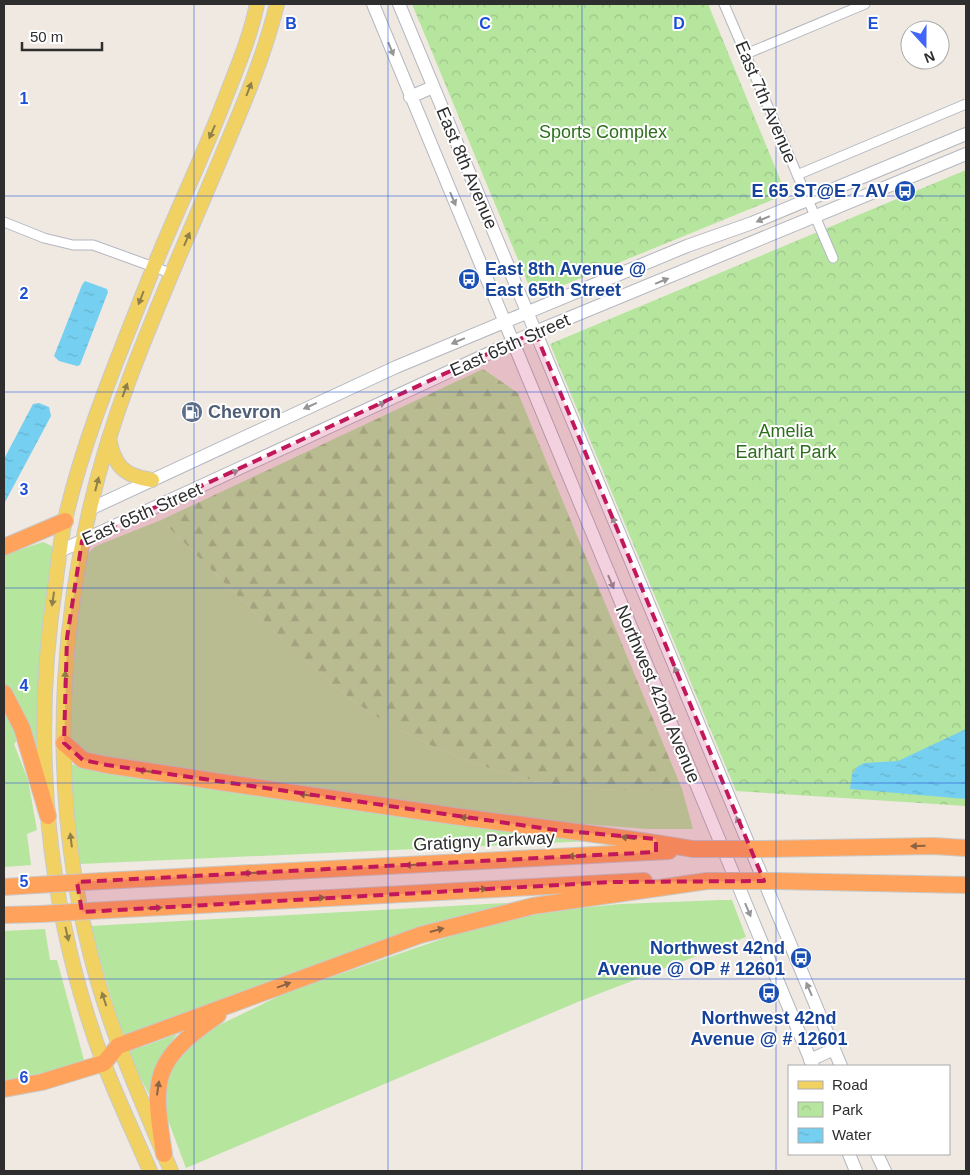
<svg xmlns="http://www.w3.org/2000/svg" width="970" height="1175" font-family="Arial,sans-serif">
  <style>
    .grass { fill: #b6e59e }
    .forest { fill: url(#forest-firs) }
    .park { fill: url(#park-crowns) }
    .water { fill: url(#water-ripples) }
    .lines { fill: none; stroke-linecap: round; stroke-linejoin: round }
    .street-casing { stroke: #b4b7c1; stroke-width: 11 }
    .secondary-casing { stroke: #b4b7c1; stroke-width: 14 }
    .primary-casing { stroke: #c9c9c9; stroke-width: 16 }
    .highway-casing { stroke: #c9c9c9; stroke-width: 18 }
    .street { stroke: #fff; stroke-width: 9 }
    .secondary { stroke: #fff; stroke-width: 12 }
    .primary { stroke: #f2d163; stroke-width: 14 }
    .highway { stroke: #ffa35c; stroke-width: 16 }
    .highway-bridge-casing { stroke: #c9c9c9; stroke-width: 18; stroke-linecap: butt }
    .highway-bridge { stroke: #ffa35c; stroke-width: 16 }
    .oneway { fill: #969696 }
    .oneway2 { fill: #908048 }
    .oneway3 { fill: #8c6343 }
    .marked { fill: #c2185b; fill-opacity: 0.2; stroke: #c2185b; stroke-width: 4; stroke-dasharray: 10 6; stroke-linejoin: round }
    .grid { fill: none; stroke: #1d4ed8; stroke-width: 1; stroke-opacity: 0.55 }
    .labels { text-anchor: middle; stroke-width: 4; stroke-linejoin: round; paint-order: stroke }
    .street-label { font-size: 18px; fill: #2e2e2e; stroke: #fff }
    .park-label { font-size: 18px; fill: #2c6e1b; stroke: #fff }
    .transit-label { font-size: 18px; font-weight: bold; fill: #164399; stroke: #fff; text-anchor: end }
    .service-label { font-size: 18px; font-weight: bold; fill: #4e5e75; stroke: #fff; text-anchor: start }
    .grid-label { font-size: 16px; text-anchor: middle; font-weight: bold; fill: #1d4ed8; stroke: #fff; stroke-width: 4; stroke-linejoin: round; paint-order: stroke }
  </style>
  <defs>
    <pattern id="forest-firs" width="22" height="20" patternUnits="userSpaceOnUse" patternTransform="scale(1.25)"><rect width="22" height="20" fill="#b6e59e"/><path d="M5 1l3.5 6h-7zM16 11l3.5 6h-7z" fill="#9dc588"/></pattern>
    <pattern id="park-crowns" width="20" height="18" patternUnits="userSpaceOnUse" patternTransform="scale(1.25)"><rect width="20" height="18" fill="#b6e59e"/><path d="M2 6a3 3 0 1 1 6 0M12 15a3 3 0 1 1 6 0" fill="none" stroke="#9dc588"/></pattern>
    <pattern id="water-ripples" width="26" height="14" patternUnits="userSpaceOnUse" patternTransform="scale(1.25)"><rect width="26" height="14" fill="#75cff0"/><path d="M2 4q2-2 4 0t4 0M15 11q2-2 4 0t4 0" fill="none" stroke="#66b2ce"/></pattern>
  </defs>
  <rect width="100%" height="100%" fill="#efe9e1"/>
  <path class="grass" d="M161,520C222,579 280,642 346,695C401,739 494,776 565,786C604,791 643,791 682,789L693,829H648L531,820L93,758L71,739V671L76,613L87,554L96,546Z
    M43,542L52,546L54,550L44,610L37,754L4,685V555Z
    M4,704L20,737L14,744L28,780L37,830L27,834L31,865L4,867Z
    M71,764L89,769L592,841L80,864L73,815Z
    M721,900H732L746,937L580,1001L186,1168L166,1115L165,1088L176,1057L199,1035L285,993L468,930L521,917L572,909L620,904Z
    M522,902L136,1034H124L121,1031L90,926Z
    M45,929L50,960H57L84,1060L52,1071L4,1081V931Z
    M177,1034C158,1059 155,1068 151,1098L130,1058C127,1049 134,1047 140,1045L142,1047Z"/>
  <path class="forest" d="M483,369L518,393L682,789C643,791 604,791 565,786C494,776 401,739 346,695C280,642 222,579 161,520Z"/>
  <path class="park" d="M412,4H708L782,184V192L777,198L542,294L531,291Z
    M966,170V806L736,791L550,344Z"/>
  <path class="water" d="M85,281L107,289L108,292L80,365L77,366L59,361L54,356L82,285Z
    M39,403L49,407L51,416L4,504V459L33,404Z
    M966,729V799L850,789L852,774L857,767L864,763L898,761Z"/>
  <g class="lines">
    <g class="street-casing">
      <path id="street" d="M724,4L833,258
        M746,54L865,4
        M797,175L966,104
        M4,222L44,238L73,245H93L173,274"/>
    </g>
    <g class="secondary-casing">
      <path id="secondary" d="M373,4L813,1066
        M399,4L841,1066
        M410,97L433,87
        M90,509L396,367L687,246L752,223L966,134
        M60,551L535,332L966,154
        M810,1060L834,1049
        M849,1154L856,1171
        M877,1154L885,1171"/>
    </g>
    <g class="primary-casing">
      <path id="primary" d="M109,438C114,466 124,476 152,480
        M150,1171C135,1136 118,1100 104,1064C47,912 31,747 55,587C58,565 60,542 65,520C83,441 115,365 145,289C171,222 203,158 228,91C239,63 251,34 257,4
        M171,1171C145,1109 117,1047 98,982C41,785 57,572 129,380C158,302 193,225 225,148C245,101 265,53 277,4"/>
    </g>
    <g class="highway-casing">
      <path id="highway" d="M4,547L65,521
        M4,693L22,728L48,816
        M64,743L83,760L107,765C222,782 338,800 453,816C533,827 613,835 693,849
        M763,849L933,846L966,848
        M102,881L669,851
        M775,881L966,885
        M4,887L36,885
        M107,910L644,881
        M4,915L40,914
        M4,1089L42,1082L104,1063L118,1046L420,935L533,906L707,881
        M164,1154C152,1077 152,1061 218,1015"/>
    </g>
    <use href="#street" class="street"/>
    <use href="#secondary" class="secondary"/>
    <use href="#primary" class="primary"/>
    <use href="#highway" class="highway"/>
    <g class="highway-bridge-casing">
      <path id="highway-bridge" d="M693,849H763
        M707,881H775
        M36,885L102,881
        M40,914L107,910"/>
    </g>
    <use href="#highway-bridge" class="highway-bridge"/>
  </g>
  <defs><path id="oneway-solid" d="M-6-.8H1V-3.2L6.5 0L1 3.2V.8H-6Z" transform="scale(1.25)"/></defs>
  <g class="oneway">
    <use href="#oneway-solid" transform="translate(391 49) rotate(68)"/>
    <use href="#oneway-solid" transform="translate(453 199) rotate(67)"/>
    <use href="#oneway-solid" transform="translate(763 219) rotate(157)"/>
    <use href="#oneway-solid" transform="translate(662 281) rotate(-22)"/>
    <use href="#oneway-solid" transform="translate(458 341) rotate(157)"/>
    <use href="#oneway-solid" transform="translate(379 405) rotate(-25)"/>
    <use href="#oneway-solid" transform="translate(310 406) rotate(156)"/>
    <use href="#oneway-solid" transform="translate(232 473) rotate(-24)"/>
    <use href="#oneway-solid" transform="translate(615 523) rotate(-113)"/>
    <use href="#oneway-solid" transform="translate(611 582) rotate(67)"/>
    <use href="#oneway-solid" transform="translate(677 673) rotate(-113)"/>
    <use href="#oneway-solid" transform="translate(739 823) rotate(-113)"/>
    <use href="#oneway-solid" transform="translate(748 910) rotate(67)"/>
    <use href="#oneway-solid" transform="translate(809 989) rotate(-113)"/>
  </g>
  <g class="oneway2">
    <use href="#oneway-solid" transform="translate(249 89) rotate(-69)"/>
    <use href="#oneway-solid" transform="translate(212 132) rotate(114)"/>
    <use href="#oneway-solid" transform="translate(187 239) rotate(-67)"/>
    <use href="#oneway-solid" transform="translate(141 298) rotate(111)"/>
    <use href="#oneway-solid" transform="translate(125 390) rotate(-70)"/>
    <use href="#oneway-solid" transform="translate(97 484) rotate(-76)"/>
    <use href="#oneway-solid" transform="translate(53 599) rotate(98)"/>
    <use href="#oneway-solid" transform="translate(65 678) rotate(-87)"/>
    <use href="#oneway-solid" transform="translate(71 840) rotate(-97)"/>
    <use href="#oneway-solid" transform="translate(67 934) rotate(77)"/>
    <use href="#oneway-solid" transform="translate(104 999) rotate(-108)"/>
  </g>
  <g class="oneway3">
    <use href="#oneway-solid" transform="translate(145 771) rotate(-172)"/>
    <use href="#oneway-solid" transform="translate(306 795) rotate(-172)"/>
    <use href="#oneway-solid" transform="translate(467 818) rotate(-172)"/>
    <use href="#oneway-solid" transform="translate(628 838) rotate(-170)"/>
    <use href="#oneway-solid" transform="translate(918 846) rotate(179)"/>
    <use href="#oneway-solid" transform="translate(575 856) rotate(177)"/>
    <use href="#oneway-solid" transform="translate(412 865) rotate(177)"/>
    <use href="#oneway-solid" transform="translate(250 873) rotate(177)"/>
    <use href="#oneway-solid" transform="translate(480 889) rotate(-3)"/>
    <use href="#oneway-solid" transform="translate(318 898) rotate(-3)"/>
    <use href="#oneway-solid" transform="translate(155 908) rotate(-3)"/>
    <use href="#oneway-solid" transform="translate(437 930) rotate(-15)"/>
    <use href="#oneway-solid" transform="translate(284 985) rotate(-20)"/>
    <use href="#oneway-solid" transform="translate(158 1088) rotate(-82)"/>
  </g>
  <path class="marked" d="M535,332L764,881L612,882L82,912L77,882L656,852V839L555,830L107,765L83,760L64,743L67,638L82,541Z"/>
  <path class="grid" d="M194,4V1171M388,4V1171M582,4V1171M776,4V1171M4,196H966M4,392H966M4,588H966M4,783H966M4,979H966"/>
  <defs>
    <g id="bus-disc" transform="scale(1.125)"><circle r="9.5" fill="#1a4fb4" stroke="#fff"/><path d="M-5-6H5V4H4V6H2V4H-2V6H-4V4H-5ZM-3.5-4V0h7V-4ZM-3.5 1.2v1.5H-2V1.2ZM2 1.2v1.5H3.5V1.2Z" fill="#fff"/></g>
    <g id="fuel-disc" transform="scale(1.125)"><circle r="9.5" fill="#5c6f8a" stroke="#fff"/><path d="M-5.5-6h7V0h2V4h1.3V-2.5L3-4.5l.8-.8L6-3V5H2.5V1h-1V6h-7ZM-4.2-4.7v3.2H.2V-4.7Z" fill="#fff"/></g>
  </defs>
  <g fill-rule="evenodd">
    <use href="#bus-disc" x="905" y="191"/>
    <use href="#bus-disc" x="469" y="279"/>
    <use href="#fuel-disc" x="192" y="412"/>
    <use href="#bus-disc" x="801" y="958"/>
    <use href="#bus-disc" x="769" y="993"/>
  </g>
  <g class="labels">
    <g class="street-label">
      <text transform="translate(766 102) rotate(67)" y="6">East 7th Avenue</text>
      <text transform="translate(467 168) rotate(67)" y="6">East 8th Avenue</text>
      <text transform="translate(510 345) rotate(-24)" y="6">East 65th Street</text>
      <text transform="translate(142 514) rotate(-24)" y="6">East 65th Street</text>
      <text transform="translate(658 694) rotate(67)" y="6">Northwest 42nd Avenue</text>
      <text transform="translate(484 841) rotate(-3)" y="6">Gratigny Parkway</text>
    </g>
    <g class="park-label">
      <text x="603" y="138">Sports Complex</text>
      <text x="786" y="437">Amelia<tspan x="786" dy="21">Earhart Park</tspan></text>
    </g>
    <g class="transit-label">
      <text x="889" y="197">E 65 ST@E 7 AV</text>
      <text x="485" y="275" text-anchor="start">East 8th Avenue @<tspan x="485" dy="21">East 65th Street</tspan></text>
      <text x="785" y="954">Northwest 42nd<tspan x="785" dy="21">Avenue @ OP # 12601</tspan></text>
      <text x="769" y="1024" text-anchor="middle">Northwest 42nd<tspan x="769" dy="21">Avenue @ # 12601</tspan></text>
    </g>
    <g class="service-label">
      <text x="208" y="418">Chevron</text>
    </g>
  </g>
  <g class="grid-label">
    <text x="291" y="29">B</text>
    <text x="485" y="29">C</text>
    <text x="679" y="29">D</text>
    <text x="873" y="29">E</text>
    <text x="24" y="104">1</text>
    <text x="24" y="299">2</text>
    <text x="24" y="495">3</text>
    <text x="24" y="691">4</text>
    <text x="24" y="887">5</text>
    <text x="24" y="1083">6</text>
  </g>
  <rect width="970" height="1175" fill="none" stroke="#2e2e2e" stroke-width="10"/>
  <rect x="788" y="1065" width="162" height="90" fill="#ffffff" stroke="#ababab"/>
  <rect x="798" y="1081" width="25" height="8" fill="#f2d163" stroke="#ababab"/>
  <text x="832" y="1090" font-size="15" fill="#2e2e2e">Road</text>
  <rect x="798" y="1102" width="25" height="15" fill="url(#park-crowns)" stroke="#ababab"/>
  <text x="832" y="1115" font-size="15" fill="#2e2e2e">Park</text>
  <rect x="798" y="1128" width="25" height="15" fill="url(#water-ripples)" stroke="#ababab"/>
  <text x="832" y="1140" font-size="15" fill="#2e2e2e">Water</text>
  <g transform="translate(925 45) rotate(159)"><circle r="24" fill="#ffffff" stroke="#ababab"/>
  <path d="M0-4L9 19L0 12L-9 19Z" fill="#4264fb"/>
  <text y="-8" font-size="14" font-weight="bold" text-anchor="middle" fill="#2e2e2e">N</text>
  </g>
  <path d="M22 42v8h80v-8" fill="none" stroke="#2e2e2e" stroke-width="2.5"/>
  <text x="30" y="42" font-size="15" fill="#2e2e2e" stroke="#ffffff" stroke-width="4" paint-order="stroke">50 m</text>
</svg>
